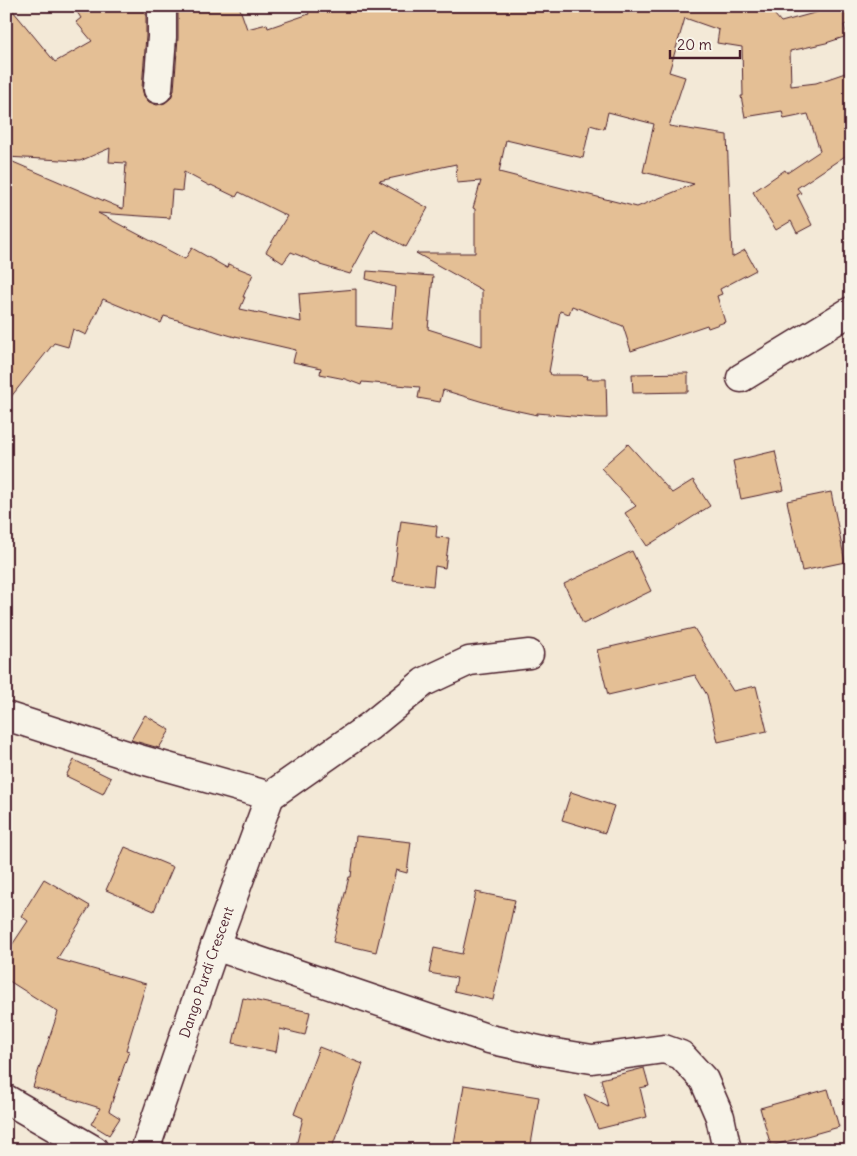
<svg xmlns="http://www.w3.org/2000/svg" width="857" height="1156" font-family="Delius,sans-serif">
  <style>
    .building { fill: #e4bf95; stroke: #4a1f2b; fill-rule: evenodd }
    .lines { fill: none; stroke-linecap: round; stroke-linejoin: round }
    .minor-casing { stroke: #4a1f2b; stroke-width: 31 }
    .minor { stroke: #f7f3e8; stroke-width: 28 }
    .labels { text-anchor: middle; stroke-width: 4; stroke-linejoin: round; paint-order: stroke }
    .street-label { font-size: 14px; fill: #4a1f2b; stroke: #f7f3e8 }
  </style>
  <rect width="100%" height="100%" fill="#f3e9d7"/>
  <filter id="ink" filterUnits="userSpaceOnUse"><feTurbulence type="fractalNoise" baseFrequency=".02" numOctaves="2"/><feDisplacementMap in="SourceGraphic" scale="10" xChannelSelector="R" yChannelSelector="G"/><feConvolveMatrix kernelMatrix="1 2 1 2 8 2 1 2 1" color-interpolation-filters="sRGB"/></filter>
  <g filter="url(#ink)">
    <path class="building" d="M6,6H9L55,62L92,41L76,22L81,18L73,6H146V36L142,88L144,96L149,102L157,105L165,103L171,98L174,90L178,38V6H239L247,29L267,24L268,28L309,14L306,6H500L501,8L543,10L542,6H767L781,22L818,12L816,6H851V22L844,25L847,36L826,43L790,51L791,86L816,83L851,71V152L797,188L801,193L797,195L812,225L797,233L791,221L776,230L753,192L785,170L787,173L820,151L808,114L784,119L782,111L745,117L741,96H743L742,47L717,43L719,30L685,18L669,72L685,77L669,126L727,135L732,257L745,250L756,270L720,289L722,294L717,296L725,322L708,328L707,325L631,351L623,326L572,306L569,314L560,311L549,372H550L551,375H578L588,376L587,379H606L607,418H596L537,413V415L500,407L443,390L440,402L418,398L420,387L362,382L361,385L345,379L320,374L321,368L293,362L296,350L235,336V337L164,316L161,323L103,299L86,335L73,329L68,347L54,343L6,403V159L123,209L126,163L109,162L110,148L80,161L6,157ZM608,112L654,124L643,172L694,184L637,207L499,172L506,140L583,158L590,125L604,129ZM456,164L457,183L481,181L473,208L475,209V253H416L482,290V346L428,329L433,276L367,271L366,279L395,287L391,329L356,326V289L299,294L301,322L240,309L245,297H243L253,274L228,264L227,268L192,248L185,259L98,213L170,218L172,190L182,191L184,172L210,186L211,185L236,197L239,192L287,216L266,252L283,263L291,252L320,264V265L350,274L374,230L406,247L428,208L379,181Z
      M688,373V392L633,393L632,374Z
      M628,444L672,493L693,480L710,506L647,546L625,513L636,506L601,468Z
      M775,451L784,490L741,499L733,461Z
      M831,492L845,562L802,571L787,501Z
      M401,521L437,526L436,537L449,538L445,568L435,566L433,586L393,581Z
      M632,551L651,591L583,624L564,584Z
      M694,628L733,691L756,686L767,731L718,742L707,695L695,675L608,695L597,650Z
      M145,715L170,730L159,748L131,740Z
      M74,760L111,778L103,794L66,776Z
      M571,792L614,806L605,833L562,820Z
      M356,836L411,842L407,873L396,870L376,952L333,942L349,877H351Z
      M125,847L173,867L154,911L106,890Z
      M44,879L90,906L57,959L146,984L126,1050L129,1051L109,1111L120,1118L109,1135L91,1124L100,1108L33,1087L58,1012L6,979V954L28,921L21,916Z
      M476,892L515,900L493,1000L454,991L457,978L429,973L434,948L462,954Z
      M243,998L310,1012L305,1035L280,1029L276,1052L233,1043Z
      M319,1047L363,1064L331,1150H295L303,1118L294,1114Z
      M644,1068L649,1086L640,1088L647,1117L598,1129L584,1094L608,1107L601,1079Z
      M464,1085L539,1097L530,1150H453Z
      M828,1089L839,1127L771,1146L760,1108Z"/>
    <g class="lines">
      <g class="minor-casing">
        <g id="minor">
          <path d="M158,89L162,37V6"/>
          <path d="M741,378L851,311"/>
          <path d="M6,716L139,759L270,796L370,726L424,682L469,661L529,654"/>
          <path d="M215,946L489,1039L543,1051L592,1059L664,1049L681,1055L704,1080L720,1117L727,1150"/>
          <path d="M6,1099L94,1150"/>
          <path id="s1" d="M145,1150L215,946L270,796"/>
        </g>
      </g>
      <use href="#minor" class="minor"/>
    </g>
  </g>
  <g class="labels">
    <g class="street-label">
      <text dy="5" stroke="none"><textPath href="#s1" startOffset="188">Dango Purdi Crescent</textPath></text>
    </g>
  </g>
  <rect width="857" height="1156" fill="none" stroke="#f7f3e8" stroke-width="25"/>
  <rect x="12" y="12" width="832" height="1131" fill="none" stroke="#4a1f2b" stroke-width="2" filter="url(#ink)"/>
  <path d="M670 50v8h70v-8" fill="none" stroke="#4a1f2b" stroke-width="2.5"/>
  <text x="677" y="50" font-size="15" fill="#4a1f2b" stroke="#f7f3e8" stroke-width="4" paint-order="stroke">20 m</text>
</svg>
